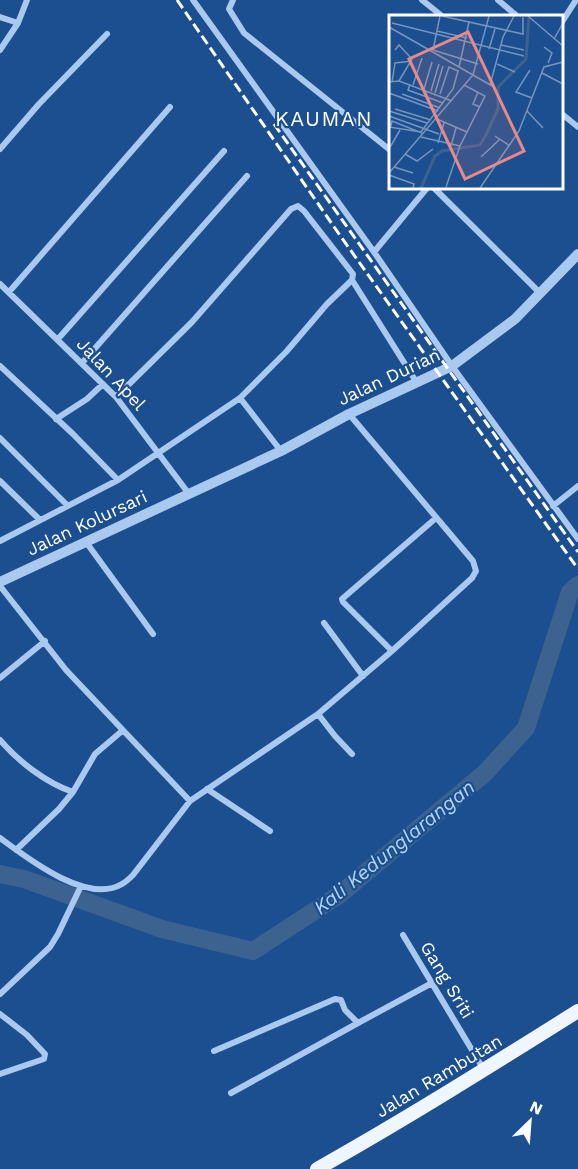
<svg xmlns="http://www.w3.org/2000/svg" width="578" height="1169" font-family="'Work Sans',sans-serif">
  <style>
    .lines { fill: none; stroke-linecap: round; stroke-linejoin: round }
    .river { stroke: #3c6290; stroke-width: 18 }
    .minor { stroke: #a9c9ee; stroke-width: 6 }
    .tertiary { stroke: #a9c9ee; stroke-width: 10 }
    .primary { stroke: #f0f6ff; stroke-width: 14 }
    .rail { stroke: #fff; stroke-width: 3; stroke-dasharray: 10 4.5; stroke-linecap: butt }
    .labels { text-anchor: middle; stroke-width: 4.5; stroke-linejoin: round; paint-order: stroke }
    .street-label { font-size: 18px; fill: #fff; stroke: #1b4f8f }
    .water-label { font-size: 20px; font-style: italic; fill: #b5d3f5; stroke: #1b4f8f }
    .quarter-label { font-size: 21px; letter-spacing: 1.5px; fill: #fff; stroke: #1b4f8f }
    .inset-river { fill: none; stroke: #3c6290; stroke-width: 3 }
    .inset-road { fill: none; stroke: #7695bc; stroke-width: 1.5 }
    .view { fill: #e88989; fill-opacity: 0.15; stroke: #e88989; stroke-width: 3 }
    .inset-edge { fill: none; stroke: #fff; stroke-width: 3 }
  </style>
  <rect width="100%" height="100%" fill="#1b4f8f"/>
  <g class="lines">
    <path class="river" d="M0,874L24,879L162,929L253,951L339,895L485,773L526,728L570,592L578,585"/>
    <path class="minor" d="M193,0L374,252L452,366L578,539
      M233,0L229,9L244,33L390,150
      M422,0L442,16
      M498,0L517,16
      M0,17L18,23
      M562,22L576,0
      M0,50L18,23L27,0
      M562,114L578,127
      M0,149L39,104L107,34
      M434,188L541,294
      M374,252L427,188
      M352,280L417,383
      M0,284L116,397L189,494
      M9,292L170,107
      M58,339L224,151
      M82,363L247,176
      M0,366L73,434L118,480
      M240,398L281,451
      M56,419L87,399L103,384
      M0,438L67,505
      M0,481L40,520
      M553,506L578,486
      M0,541L118,480L240,398L286,352L327,304L352,280L353,274L304,211L298,206L291,209L192,322L116,397
      M86,542L153,634
      M0,586L66,670L190,801
      M324,623L363,676
      M392,651L343,602L342,599L436,518
      M0,678L45,641
      M318,714L335,736L352,754
      M0,740C18,761 46,783 73,792
      M207,789L270,831
      M0,838C27,858 87,905 122,884C126,882 130,878 133,875L190,801L318,714L392,651L472,578L476,571L473,561L349,414
      M16,850L59,809L73,792L95,754L122,731
      M403,935L484,1070
      M0,994L50,947L58,934L81,886
      M0,1014L27,1035L45,1054L44,1059L0,1074
      M214,1051L335,999L341,1000L345,1010L358,1023L432,983
      M231,1093L358,1023"/>
    <path class="tertiary" d="M0,582L281,451L349,414L452,366L515,319L578,254"/>
    <path class="primary" d="M317,1169C406,1119 492,1065 578,1011"/>
    <path class="rail" d="M177,0L339,234L578,569
      M274,124L578,552"/>
  </g>
  <g class="labels">
    <g class="street-label">
      <text transform="translate(111 374) rotate(47)" y="6">Jalan Apel</text>
      <text transform="translate(389 377) rotate(-25)" y="6">Jalan Durian</text>
      <text transform="translate(87 523) rotate(-25)" y="6">Jalan Kolursari</text>
      <text transform="translate(447 980) rotate(59)" y="6">Gang Sriti</text>
      <text transform="translate(439 1076) rotate(-31)" y="6">Jalan Rambutan</text>
    </g>
    <g class="water-label">
      <text transform="translate(394 847) rotate(-39)" y="7">Kali Kedunglarangan</text>
    </g>
    <g class="quarter-label">
      <text x="324" y="126">KAUMAN</text>
    </g>
  </g>
  <g transform="translate(389 15)">
    <rect width="174" height="174" fill="#1b4f8f"/>
    <path class="inset-river" d="M32,173L46,141L53,136L91,130L97,120L109,94V72L137,44L140,1"/>
    <path class="inset-road" d="M51,1L44,35L89,49M53,1L134,19V2M139,1L174,31M3,8L135,41M0,12L105,72M48,16L78,23M165,24L174,8M112,30L135,35M155,32L163,38L159,48M100,34L106,14M6,35L10,30L23,44L10,66M108,49L126,57M70,52L80,7M141,55L127,77L143,83M153,58L174,69M0,67L10,66L63,86M3,67L6,48L23,46M21,69L19,75L54,88M24,70L33,43M101,70L114,22L125,1M35,74L43,47M42,76L50,49M89,77L84,89L91,92M0,78L49,96M46,78L54,51M13,79L51,93M6,94L42,105M0,96L38,108M138,96L154,113M0,101L50,119M48,104L78,117M2,111L3,106L33,118M0,112L32,117L64,74L69,56L60,52L51,79M106,121L121,131M32,122L71,131M49,128L55,108M62,131L67,113M0,134L11,115M16,139L28,146L44,134M92,142L111,124M5,152L24,158M0,158L84,60L100,1M0,160L25,169L24,173M57,172L71,131L96,81L75,70M91,173L130,116L155,52L174,47"/>
    <path class="view" d="M79,17L135,136L76,164L20,44Z"/>
    <rect width="174" height="174" class="inset-edge"/>
  </g>
  <g transform="translate(530 1121) rotate(25)" stroke="#1b4f8f" stroke-width="4.5" paint-order="stroke">
  <path d="M0-4.5L10 22L0 15L-10 22Z" fill="#ffffff"/>
  <text y="-9" font-size="16" font-weight="bold" text-anchor="middle" fill="#ffffff">N</text>
  </g>
</svg>
